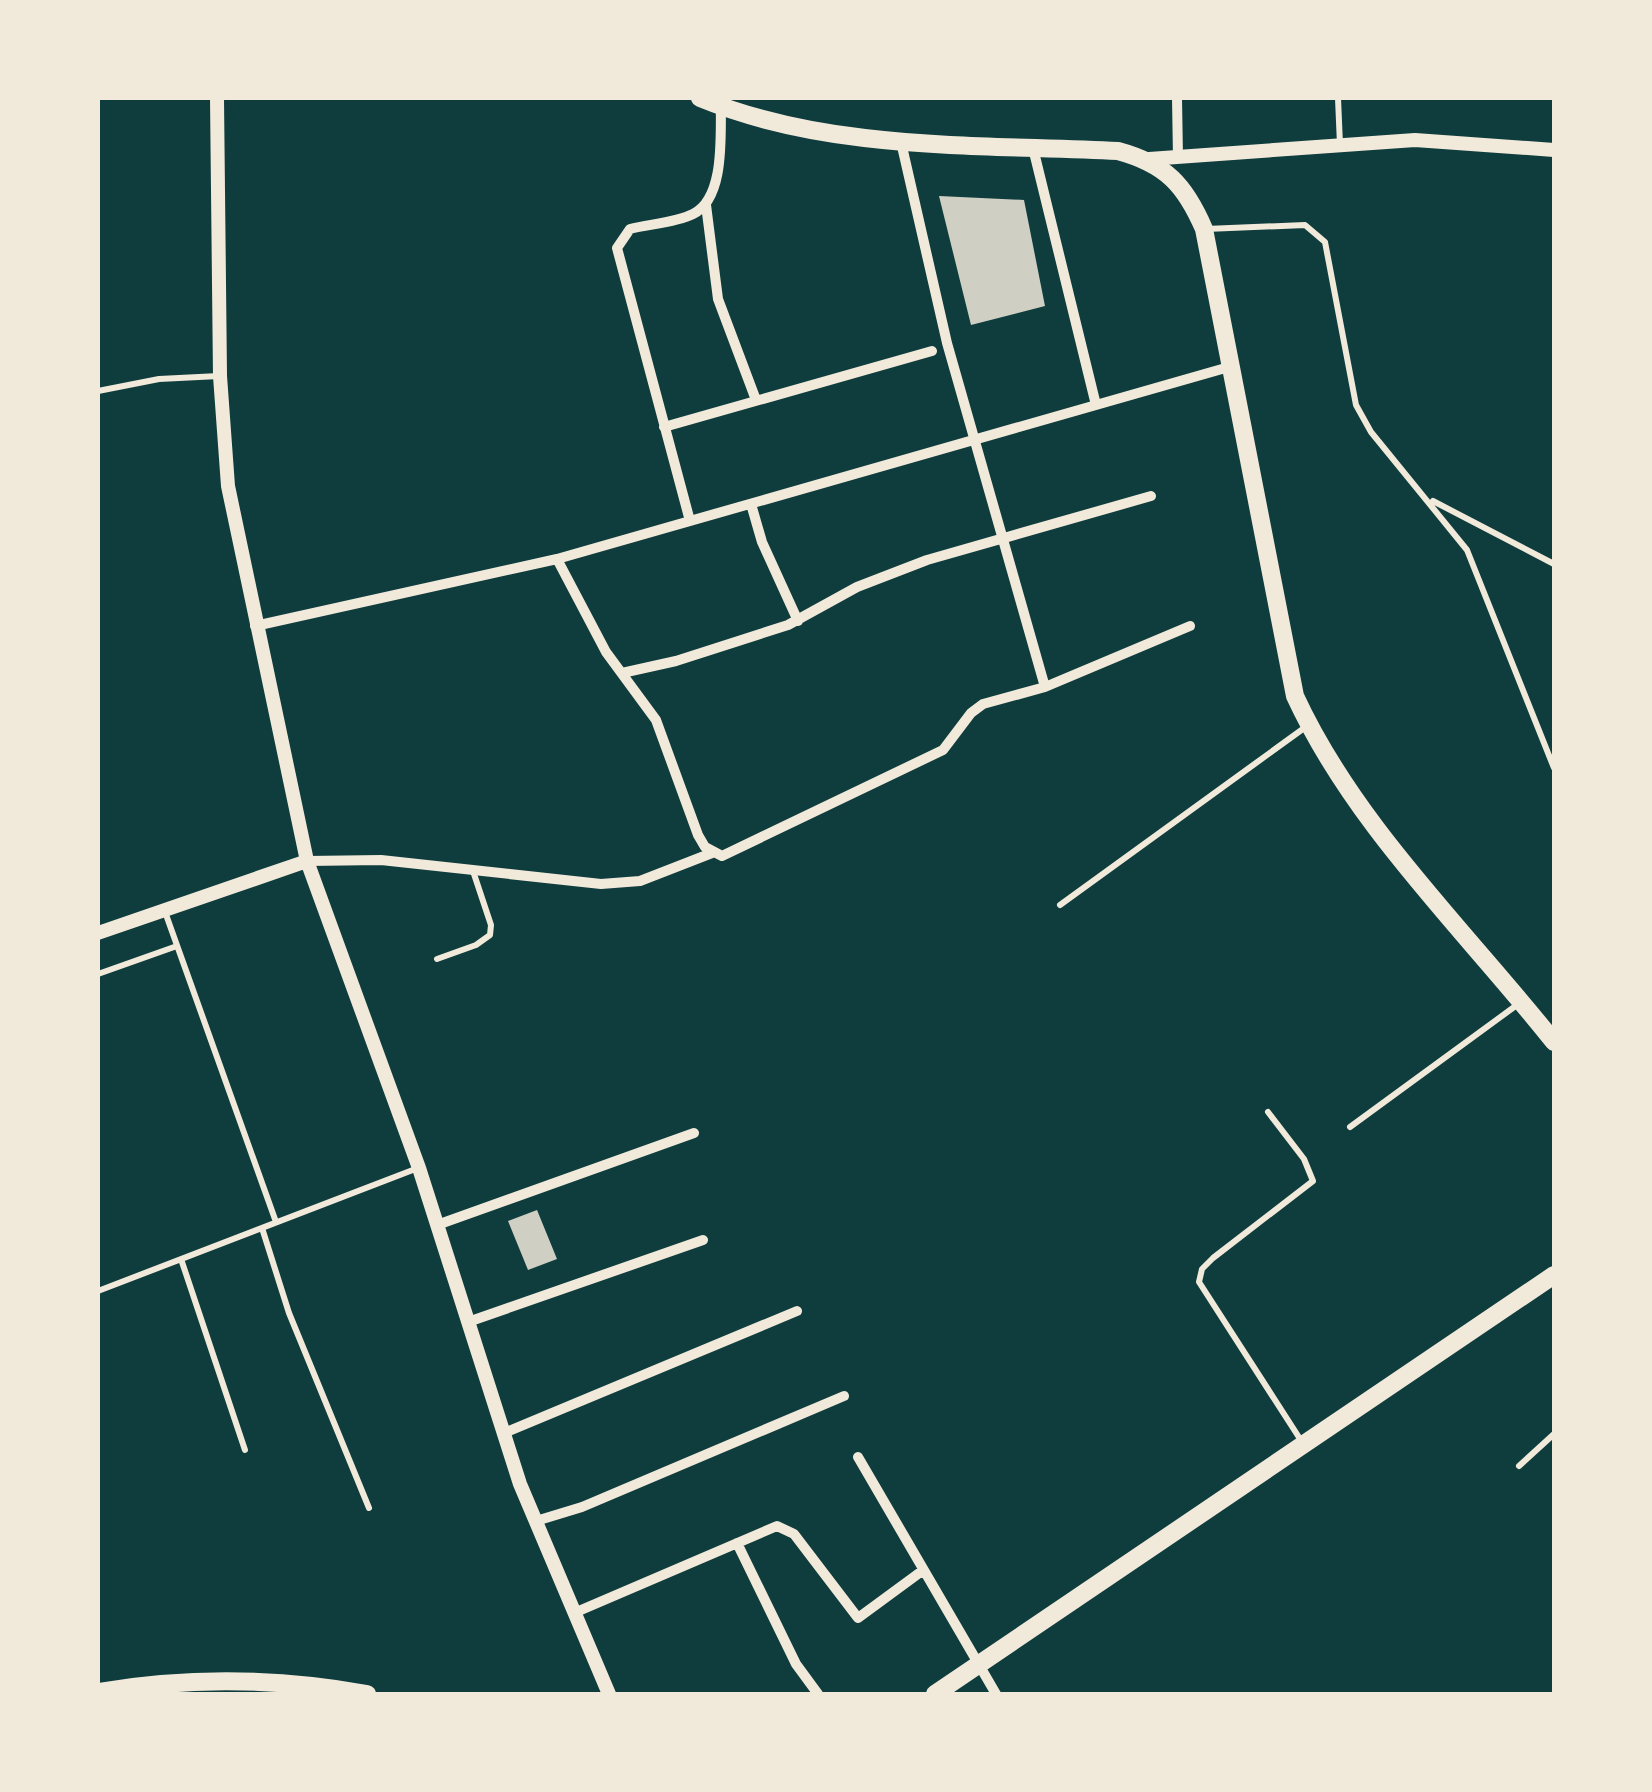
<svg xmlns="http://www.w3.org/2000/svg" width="1652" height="1792" font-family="'Sofia Sans Condensed',sans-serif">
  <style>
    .building { fill: #cfcfc3 }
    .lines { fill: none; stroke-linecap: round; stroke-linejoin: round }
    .service { stroke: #f1e9da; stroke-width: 6 }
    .minor { stroke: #f1e9da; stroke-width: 10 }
    .tertiary { stroke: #f1e9da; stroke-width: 14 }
    .primary { stroke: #f1e9da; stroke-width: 18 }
  </style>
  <rect width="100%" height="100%" fill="#0f3d3e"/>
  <path class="building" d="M939,196L1024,200L1045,306L971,325Z
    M537,1210L557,1259L528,1270L508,1221Z"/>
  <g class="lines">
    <path class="service" d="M1338,98L1340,145
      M1206,229L1305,225L1325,242L1356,405L1371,432L1467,550L1554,768
      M98,391L159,379L219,376
      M1433,501L1554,564
      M1060,905L1307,726
      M164,909L276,1222
      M437,959L476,945L490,935L491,925L473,871
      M98,974L177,946
      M1268,1112L1304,1159L1313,1181L1213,1258L1202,1269L1199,1282L1302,1442
      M1350,1127L1521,1002
      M262,1228L289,1313L369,1508
      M181,1259L245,1450
      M98,1291L418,1168
      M1519,1466L1554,1434"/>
    <path class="minor" d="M1177,98L1178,158
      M901,142L947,343L1045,687
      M1033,148L1096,405
      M706,205L718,299L756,400
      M664,427L932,351
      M751,504L762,542L798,621
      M690,521L617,248L630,229C649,224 675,223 693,214C726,198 720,133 721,102
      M557,559L606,652L656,720L698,835L705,847L722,856L943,750L971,713L983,704L1045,687L1190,626
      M255,626L557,559L1229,367
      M622,673L676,661L788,625L857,587L927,560L1151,496
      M307,861L381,860L601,884L640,881L712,853
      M437,1225L694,1133
      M468,1322L703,1240
      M504,1433L797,1311
      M858,1457L996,1694
      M536,1521L582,1507L844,1396
      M737,1543L796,1664L818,1694
      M574,1613L777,1526L794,1534L858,1618L922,1571"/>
    <path class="tertiary" d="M217,98L220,376L228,486L307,861L419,1168L520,1484L609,1694
      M1149,159L1415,140L1554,150
      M98,933L307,861"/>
    <path class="primary" d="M700,98C831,152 980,144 1118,151C1166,164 1185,185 1204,229L1295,696C1355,826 1466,931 1554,1042
      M98,1692C187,1677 278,1678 367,1694
      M935,1694L1554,1275"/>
  </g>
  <rect width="1652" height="1792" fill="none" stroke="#f1e9da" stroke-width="200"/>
</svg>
